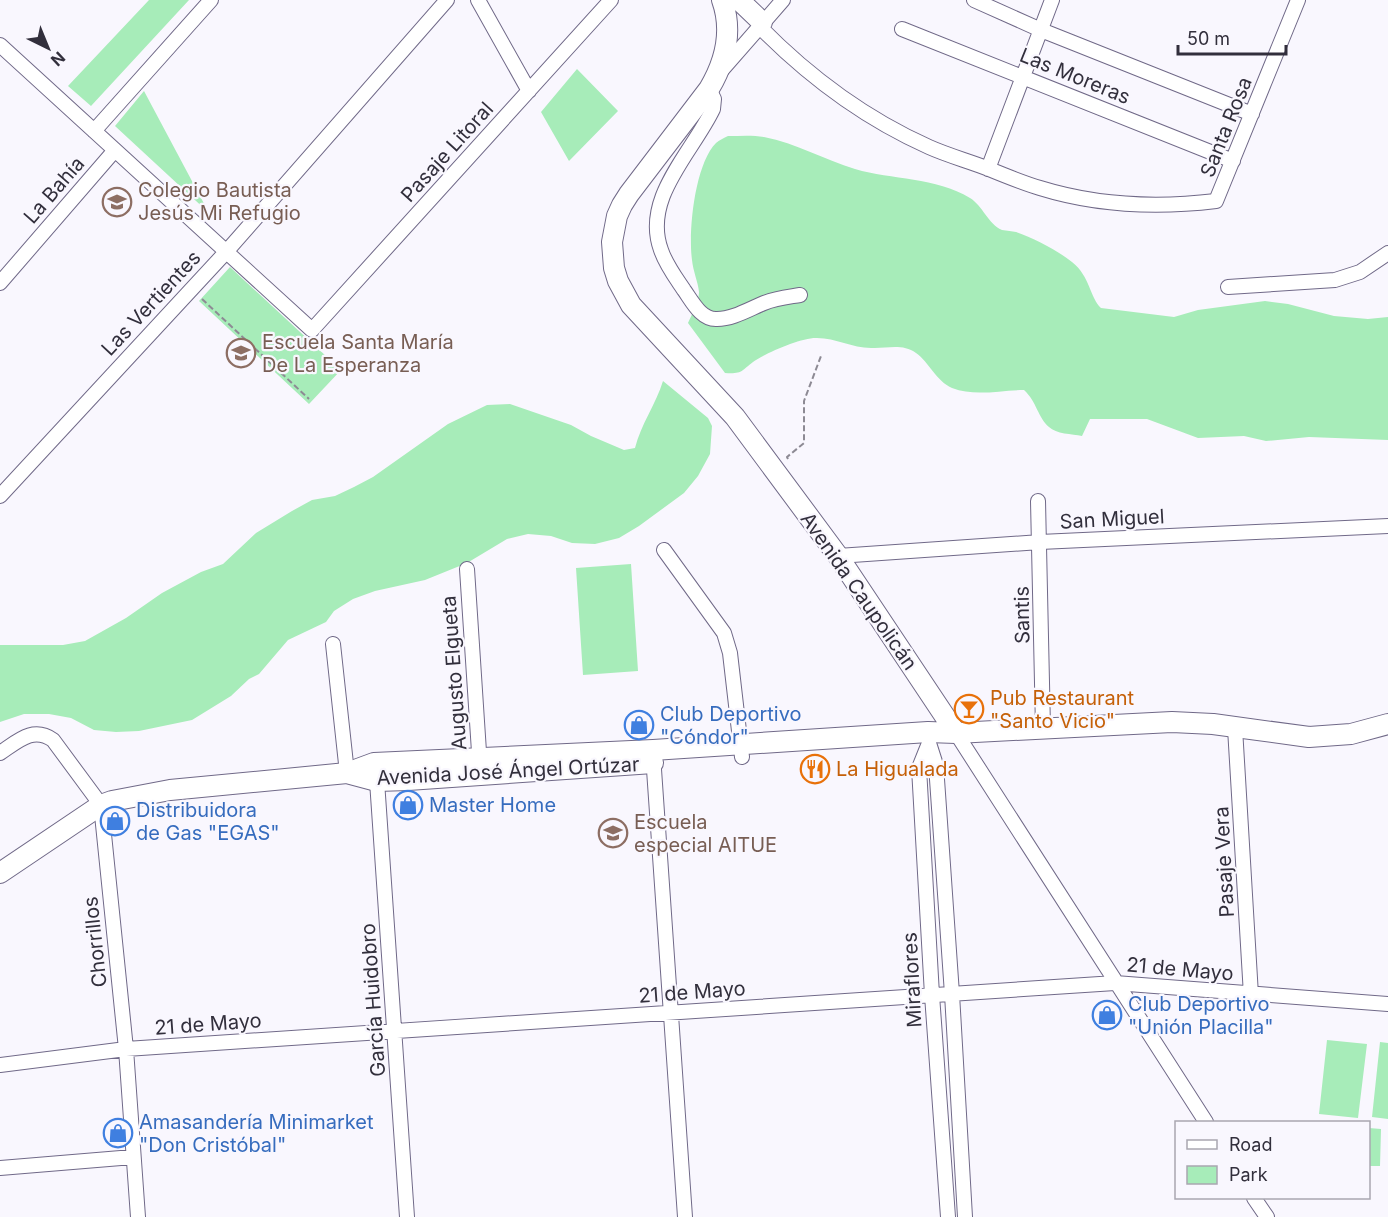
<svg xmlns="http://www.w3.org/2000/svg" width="1388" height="1217" font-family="Inter,sans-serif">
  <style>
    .green { fill: #a7ecb9 }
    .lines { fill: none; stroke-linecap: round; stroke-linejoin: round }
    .street-casing { stroke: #706988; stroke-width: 16 }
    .secondary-casing { stroke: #706988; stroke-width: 22 }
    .path { stroke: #8d8a94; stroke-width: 2; stroke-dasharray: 6 3; stroke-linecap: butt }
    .street { stroke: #fff; stroke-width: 14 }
    .secondary { stroke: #fff; stroke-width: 20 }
    .labels { text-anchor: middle; stroke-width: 4.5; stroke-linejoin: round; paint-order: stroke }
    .street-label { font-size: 20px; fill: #322f3c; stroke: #f9f7fe }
    .education-label { font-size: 20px; fill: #785e54; stroke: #f9f7fe; text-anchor: start }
    .food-label { font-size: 20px; fill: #c56008; stroke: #f9f7fe; text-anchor: start }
    .shop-label { font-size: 20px; fill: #366cbe; stroke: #f9f7fe; text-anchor: start }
  </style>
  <rect width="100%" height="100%" fill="#f9f7fe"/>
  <path class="green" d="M149,0H189L91,106L68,86Z
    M577,69L618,111L569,161L541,112Z
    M144,91L209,213L115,126Z
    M728,136C740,136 753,135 764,137C796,143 825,160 855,169C892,180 936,177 970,198C983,206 988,224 1002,230C1007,231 1012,231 1016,232C1035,239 1057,250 1072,262C1090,276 1090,298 1101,308L1174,317L1198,310L1265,301L1288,304L1334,316L1368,319L1388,317V440L1309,437L1266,441L1244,436L1198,438L1147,419H1090L1082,436C1072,434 1056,434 1049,427C1038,418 1037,402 1024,390C1000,390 975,397 952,388C936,381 929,362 916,353C902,343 886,349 871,348C852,348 836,338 817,338C803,337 765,353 753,362C741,371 743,374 725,373L688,323C692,314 699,301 699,292C698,282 693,271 692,260C688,231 695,164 716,143C719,140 724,138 728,136Z
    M230,267L341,370L309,404L199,301Z
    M663,381L708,418L712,426L710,454L698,476L684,493L639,526L619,538L595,544L572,543L551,536L528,534L507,539L467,563L425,580L375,591L353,599L334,611L326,622L288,640L259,674L249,679L231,696L192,720L139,731L116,732L94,730L71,718L49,714H24L0,722V645H63L85,641L126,618L162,593L201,572L223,564L256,533L292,511L312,500L335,496L354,487L373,477L448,424L487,405L510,404L571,425L591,436L624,450L635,448C641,424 656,404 663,381Z
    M631,564L638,671L583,675L576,568Z
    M1327,1040L1367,1044L1358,1118L1319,1114Z
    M1380,1042L1388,1043V1119L1372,1117Z
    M1369,1128L1381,1129L1380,1166H1369Z"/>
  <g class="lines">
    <g class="street-casing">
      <path id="street" d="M478,0L529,91
        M974,0L1041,30L1252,114
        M759,26C809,77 864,118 929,147C949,156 969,161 989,169C1006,176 1023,183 1040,188C1098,206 1157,208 1216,201L1298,0
        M902,29L1233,161
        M0,45L312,330L611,0
        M721,71L783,0
        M709,89L714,99L713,109C692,153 642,198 661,250C666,265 676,278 684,290C692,301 701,320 717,319C733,319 749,309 764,303C776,298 788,297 800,295
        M94,131L211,0
        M988,169L1052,0
        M0,283L115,150
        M1228,287L1335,280L1360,272L1388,253
        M0,496L226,252L447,0
        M1038,501L1043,728
        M664,550L724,633L730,653L742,757
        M838,556L1040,542L1388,526
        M467,569L480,767
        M333,644L347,773
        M1235,728L1251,995
        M928,732L929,743L936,765L952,994L965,1217
        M956,733L1206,1122
        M929,743L919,768L932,995L948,1217
        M0,753C18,741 33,726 53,740L101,805L126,1049L138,1217
        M653,755L685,1217
        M377,781L407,1217
        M0,1065L126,1049L1115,983L1388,1004
        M0,1168L133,1157
        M1254,1198L1267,1217"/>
    </g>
    <g class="secondary-casing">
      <path id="secondary" d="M722,0C733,31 725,62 709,89L629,194L622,205L617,216L612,242L614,268L618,281L631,305L735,417L838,556L956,733
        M739,0L762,22
        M347,773L377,781L408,780L653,763
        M0,873L101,805L112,801L170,790L347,773L374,763L653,750L928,732L956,733L1172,722L1213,724L1309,737L1351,734L1388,724"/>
    </g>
    <path class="path" d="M202,299L309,399
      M788,459L787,457L804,443V401L821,356"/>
    <use href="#street" class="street"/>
    <use href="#secondary" class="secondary"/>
  </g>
  <defs>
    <g id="school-ring" transform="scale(1.5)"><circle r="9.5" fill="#f9f7fe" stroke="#8d6e63" stroke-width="1.5"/><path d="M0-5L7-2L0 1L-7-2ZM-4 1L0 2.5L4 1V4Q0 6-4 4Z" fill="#8d6e63"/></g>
    <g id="bar-ring" transform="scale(1.5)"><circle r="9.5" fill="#f9f7fe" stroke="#e8710a" stroke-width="1.5"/><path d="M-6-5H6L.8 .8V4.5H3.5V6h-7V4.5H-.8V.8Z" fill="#e8710a"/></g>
    <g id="shop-ring" transform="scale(1.5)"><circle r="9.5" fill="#f9f7fe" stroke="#3f7fe0" stroke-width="1.5"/><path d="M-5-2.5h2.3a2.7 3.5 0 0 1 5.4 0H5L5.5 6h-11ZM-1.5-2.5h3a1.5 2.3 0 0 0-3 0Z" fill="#3f7fe0"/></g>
    <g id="restaurant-ring" transform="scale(1.5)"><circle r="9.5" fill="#f9f7fe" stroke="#e8710a" stroke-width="1.5"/><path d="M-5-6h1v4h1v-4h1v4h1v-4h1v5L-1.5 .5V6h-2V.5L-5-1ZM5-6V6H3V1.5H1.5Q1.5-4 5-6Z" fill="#e8710a"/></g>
  </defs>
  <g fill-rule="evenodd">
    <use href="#school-ring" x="117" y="202"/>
    <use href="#school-ring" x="241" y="353"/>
    <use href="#bar-ring" x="969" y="709"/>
    <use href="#shop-ring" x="639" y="725"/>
    <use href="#restaurant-ring" x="815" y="769"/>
    <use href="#shop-ring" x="408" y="805"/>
    <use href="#shop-ring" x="115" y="821"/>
    <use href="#school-ring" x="613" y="833"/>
    <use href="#shop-ring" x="1107" y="1015"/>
    <use href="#shop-ring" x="118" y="1133"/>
  </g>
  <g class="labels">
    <g class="street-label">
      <text transform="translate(1075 76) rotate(22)" y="7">Las Moreras</text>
      <text transform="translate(1226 127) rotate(-68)" y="7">Santa Rosa</text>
      <text transform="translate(447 152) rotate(-48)" y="7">Pasaje Litoral</text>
      <text transform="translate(54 190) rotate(-49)" y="7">La Bahía</text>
      <text transform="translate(151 303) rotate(-47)" y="7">Las Vertientes</text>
      <text transform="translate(1112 519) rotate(-3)" y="7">San Miguel</text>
      <text transform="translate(859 591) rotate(55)" y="7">Avenida Caupolicán</text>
      <text transform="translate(1022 615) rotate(-91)" y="7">Santis</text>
      <text transform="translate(454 673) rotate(-94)" y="7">Augusto Elgueta</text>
      <text transform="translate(508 771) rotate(-3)" y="7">Avenida José Ángel Ortúzar</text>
      <text transform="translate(1224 862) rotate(-93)" y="7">Pasaje Vera</text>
      <text transform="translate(95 942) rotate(-96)" y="7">Chorrillos</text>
      <text transform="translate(1180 969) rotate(5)" y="7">21 de Mayo</text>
      <text transform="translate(912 980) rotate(-93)" y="7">Miraflores</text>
      <text transform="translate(692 992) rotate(-4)" y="7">21 de Mayo</text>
      <text transform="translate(373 1000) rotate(-94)" y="7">García Huidobro</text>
      <text transform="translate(208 1024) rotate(-4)" y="7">21 de Mayo</text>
    </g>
    <g class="education-label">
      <text x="138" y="197">Colegio Bautista<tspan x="138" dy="23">Jesús Mi Refugio</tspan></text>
      <text x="262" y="349">Escuela Santa María<tspan x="262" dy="23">De La Esperanza</tspan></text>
      <text x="634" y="829">Escuela<tspan x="634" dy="23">especial AITUE</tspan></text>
    </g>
    <g class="food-label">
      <text x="990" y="705">Pub Restaurant<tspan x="990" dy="23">"Santo Vicio"</tspan></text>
      <text x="836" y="776">La Higualada</text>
    </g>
    <g class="shop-label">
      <text x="660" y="721">Club Deportivo<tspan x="660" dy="23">"Cóndor"</tspan></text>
      <text x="429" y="812">Master Home</text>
      <text x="136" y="817">Distribuidora<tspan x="136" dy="23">de Gas "EGAS"</tspan></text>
      <text x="1128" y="1011">Club Deportivo<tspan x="1128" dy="23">"Unión Placilla"</tspan></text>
      <text x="139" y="1129">Amasandería Minimarket<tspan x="139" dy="23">"Don Cristóbal"</tspan></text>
    </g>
  </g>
  <rect x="1175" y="1121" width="195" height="78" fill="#f9f7fe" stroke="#a9a7b0" stroke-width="1.5"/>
  <rect x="1187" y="1140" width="30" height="9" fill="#ffffff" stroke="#a9a7b0" stroke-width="1.5"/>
  <text x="1229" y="1151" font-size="18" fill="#322f3c">Road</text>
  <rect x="1187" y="1166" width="30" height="18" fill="#a7ecb9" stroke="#a9a7b0" stroke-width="1.5"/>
  <text x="1229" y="1181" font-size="18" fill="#322f3c">Park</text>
  <g transform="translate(48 48) rotate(137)" stroke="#f9f7fe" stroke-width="4.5" paint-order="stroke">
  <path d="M0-4.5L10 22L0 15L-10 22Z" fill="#322f3c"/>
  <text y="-9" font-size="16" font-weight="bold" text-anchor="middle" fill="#322f3c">N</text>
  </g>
  <path d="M1178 45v9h108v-9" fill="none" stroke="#322f3c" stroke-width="3"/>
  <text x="1187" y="45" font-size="18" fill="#322f3c" stroke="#f9f7fe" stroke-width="4.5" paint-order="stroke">50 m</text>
</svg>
